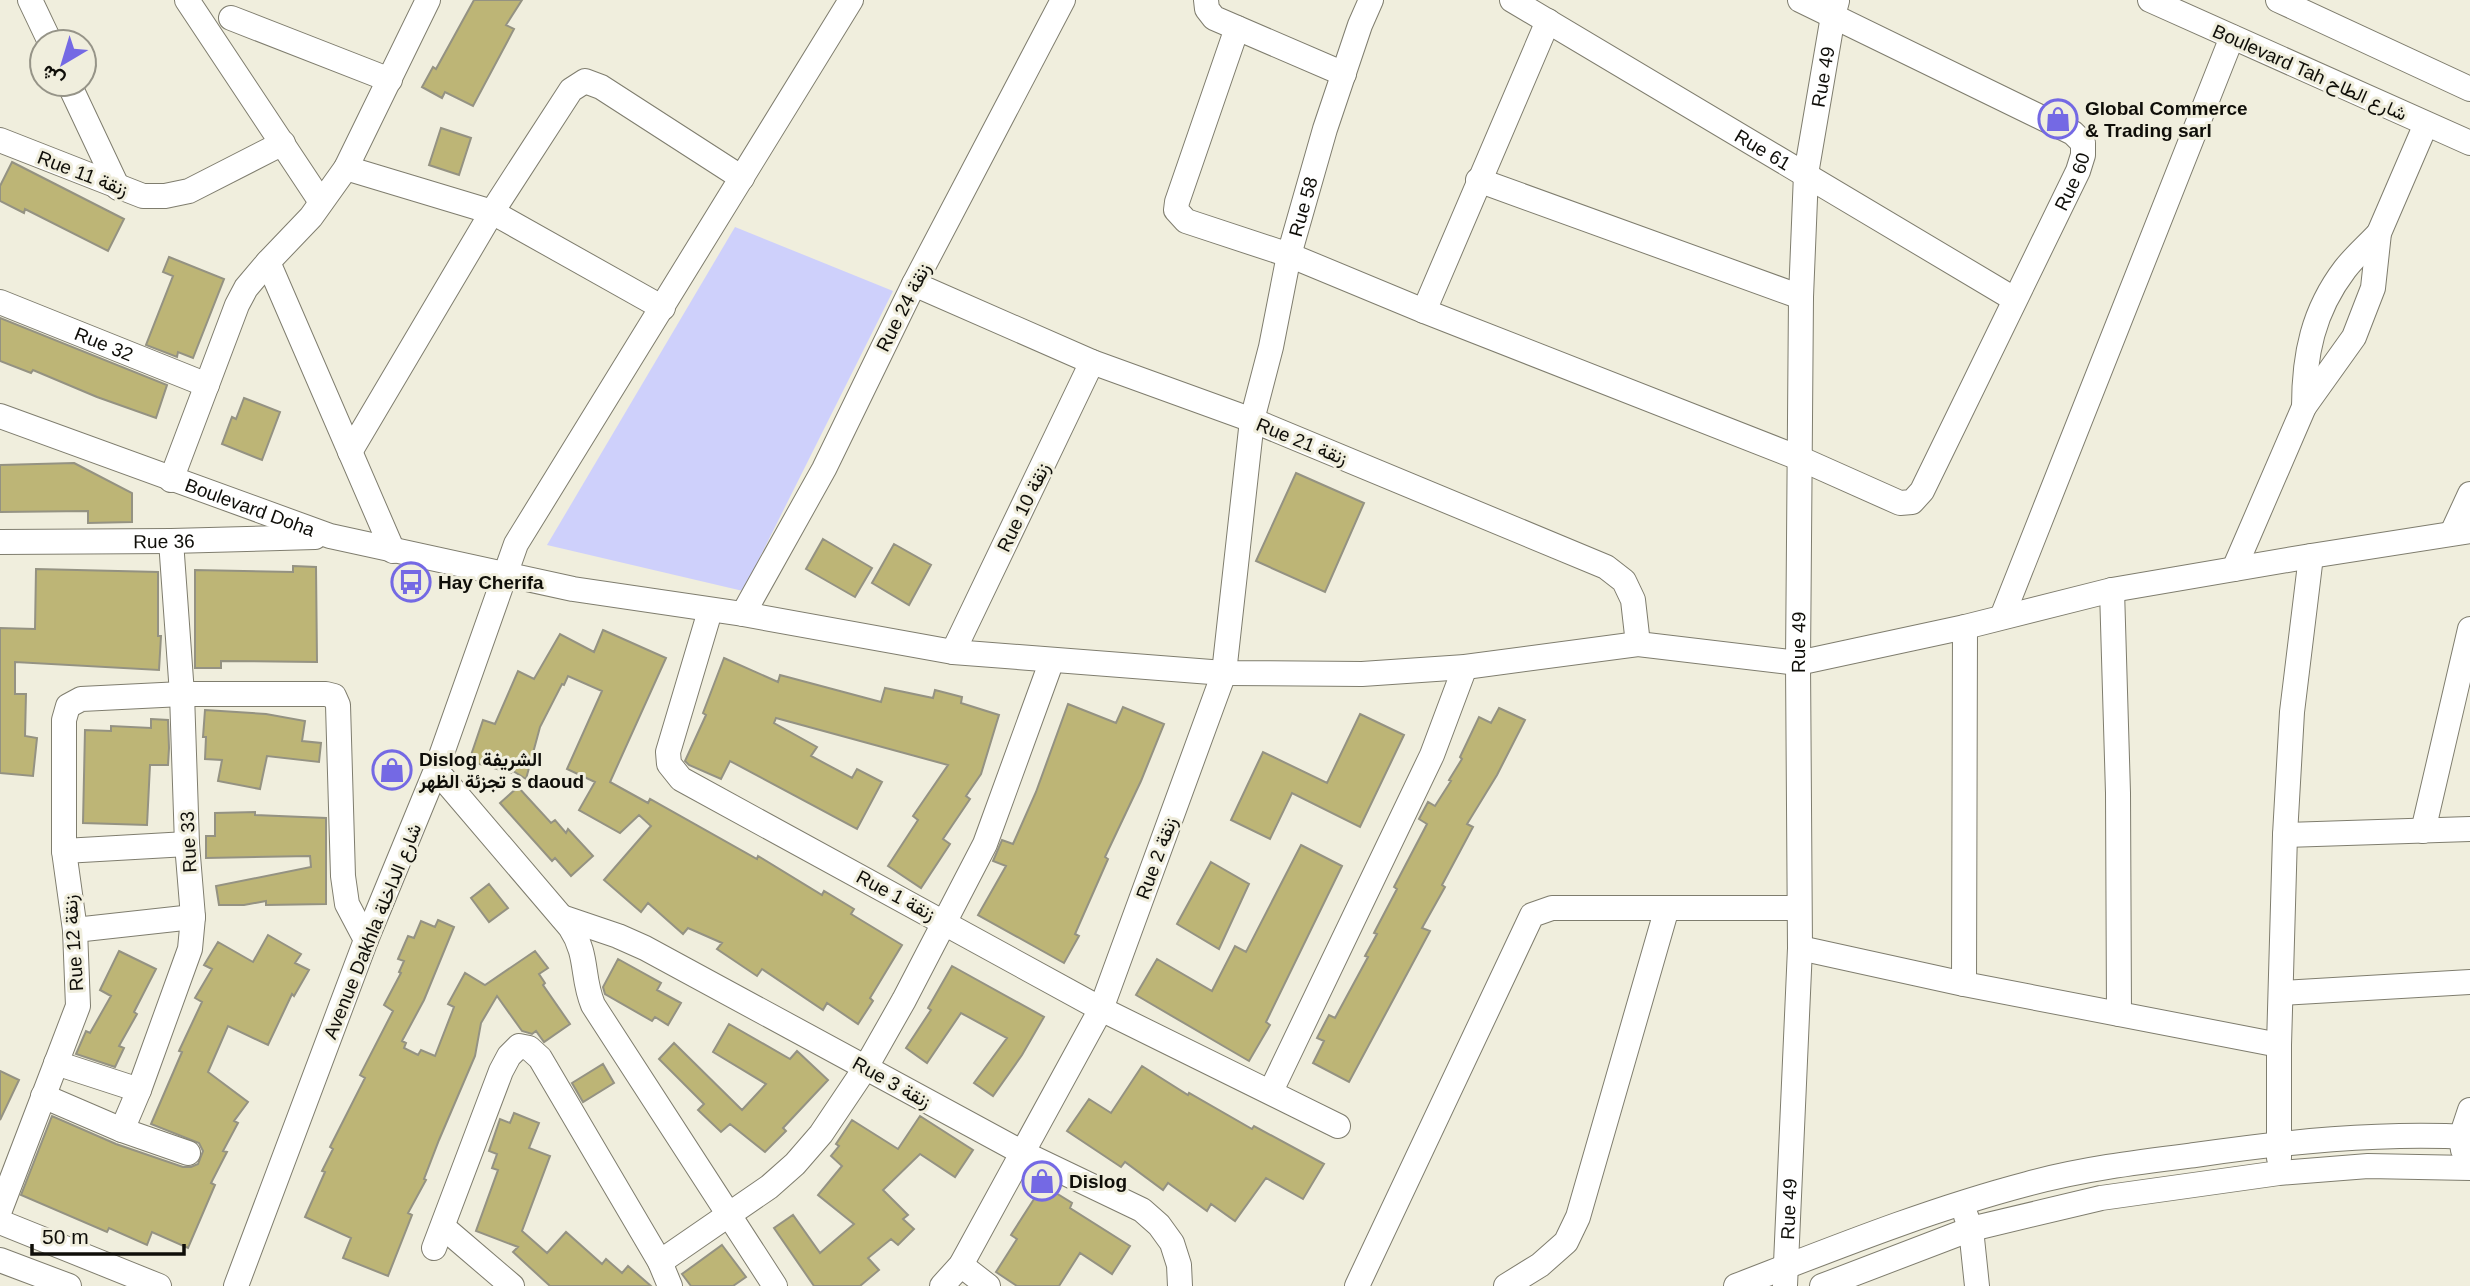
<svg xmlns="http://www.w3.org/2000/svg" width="2470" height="1286" font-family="Arial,Vazirmatn,sans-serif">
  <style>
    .green { fill: #ced0fb }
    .building { fill: #bdb576; stroke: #949282; stroke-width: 2 }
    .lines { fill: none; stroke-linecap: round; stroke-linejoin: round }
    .street-casing { stroke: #7f7d6e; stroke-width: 26 }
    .street { stroke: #fff; stroke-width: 24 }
    .labels { text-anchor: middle; stroke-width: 6; stroke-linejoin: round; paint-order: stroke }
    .street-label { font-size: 19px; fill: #0f0e09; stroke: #f0eedd }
    .poi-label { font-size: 19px; font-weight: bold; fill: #0f0e09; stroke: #f0eedd; text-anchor: start }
  </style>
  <rect width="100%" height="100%" fill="#f0eedd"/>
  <path class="green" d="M735,227L893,291L743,591L547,545Z"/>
  <path class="building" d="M474,0H522L506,25L514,29L473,106L445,92L442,98L422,87L433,67L436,69Z
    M441,128L471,138L459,175L429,165Z
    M12,162L124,219L108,251L25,209L24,213L0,201V186Z
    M169,257L224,279L193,358L178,352L177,357L146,345L173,276L163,272Z
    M0,318L167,385L156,418L97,397L33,370L31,373L0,361Z
    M244,398L280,412L262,460L222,444L232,417L236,419Z
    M74,463L132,493V522L88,523V511L0,512V465Z
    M1296,473L1364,503L1325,592L1256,561Z
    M823,539L872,568L855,597L806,569Z
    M894,544L931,565L909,605L872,583Z
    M293,566L316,567L317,662L221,661V668H195V570L293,572Z
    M36,569L158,572V636H161L159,670L15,662V694H26L25,736L37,738L33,776L0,773V628L35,629Z
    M603,630L666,658L610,782L648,803L650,799L757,859L758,856L822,895L824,891L854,909L851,914L902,945L870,998L873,1001L858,1024L827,1003L823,1010L762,969L757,976L717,949L722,943L688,928L683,934L648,903L641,912L604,880L651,826L639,815L620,833L579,810L595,782L567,769L602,691L568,676L564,685L562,684L540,727L526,779L513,771L511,773L469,761L483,720L495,724L518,671L534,679L560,634L594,652Z
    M724,658L778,682L780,675L881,702L885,688L933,698L935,690L962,697L961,703L999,715L981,774L966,796L970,799L943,839L950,844L921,888L888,866L918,820L913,816L948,765L776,718L774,723L817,747L811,756L852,778L857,769L882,782L857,829L730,761L721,779L689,765L685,761L706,715L703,713Z
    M1068,704L1116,723L1123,707L1164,724L1141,781L1105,857L1108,859L1075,934L1079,936L1064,963L978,915L1006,866L993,861L1002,840L1013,844L1036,792Z
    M1499,708L1525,720L1497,775L1467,824L1473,827L1442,885L1445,887L1422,928L1430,931L1349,1082L1313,1063L1324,1041L1317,1038L1329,1015L1335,1018L1368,957L1365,956L1377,934L1374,933L1397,889L1394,887L1427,824L1419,819L1428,802L1435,806L1451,781L1449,780L1462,759L1460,757L1479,717L1491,723Z
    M205,710L266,714L305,721L302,741L321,743L319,762L267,756L260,789L218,781L222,760L205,759L206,737H203Z
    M1360,714L1404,735L1360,827L1292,793L1270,839L1231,820L1263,752L1327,783Z
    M151,719L168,720L169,748L168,765H150L147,825L83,823L85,730L111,731V726L151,728Z
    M518,787L551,823L555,820L566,833L568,829L593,856L571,876L555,858L552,861L500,803Z
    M255,812V815L326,818V904L266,905V901L244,905H219L216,886L311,867L310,856L206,858V836H215V813Z
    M1301,845L1342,866L1266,1022L1270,1025L1249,1061L1136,995L1157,959L1212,991L1235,946L1246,952Z
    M1211,862L1249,884L1219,949L1177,924Z
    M489,884L508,908L489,922L471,898Z
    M438,920L454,927L424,1000L402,1041L406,1043L404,1048L418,1055L421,1050L435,1056L454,1007L448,1004L465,973L485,985L535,951L548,968L539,974L545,983L543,985L570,1024L544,1042L536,1031L532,1034L522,1031L497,996L481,1023L475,1056L439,1140L424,1179L426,1180L408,1213L412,1215L388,1276L343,1258L351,1238L305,1217L325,1172L322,1171L333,1149L330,1147L365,1078L360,1075L393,1011L384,1005L401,973L399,972L404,961L398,959L408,936L414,938L421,921L435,927Z
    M268,935L301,954L295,963L309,970L294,996L292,994L268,1045L228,1026L208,1072L248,1102L234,1121L238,1123L223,1151L227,1152L211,1183L215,1185L188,1248L152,1232L147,1245L109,1228L107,1232L21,1195L52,1116L116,1144L183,1167H191L198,1164L203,1151L199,1143L151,1124L182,1052L179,1051L202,1002L195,998L212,969L204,965L218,942L253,962Z
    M119,951L156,969L134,1012L137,1014L119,1046L124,1048L115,1067L76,1054L86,1031L90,1033L111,996L100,990Z
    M618,959L661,983L657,990L681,1003L668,1025L655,1017L652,1021L605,994L603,987Z
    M952,966L1044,1017L1022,1055L993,1096L974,1083L1007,1038L961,1013L927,1063L906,1048L931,1010L928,1008Z
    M729,1024L790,1059L797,1051L828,1080L783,1128L786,1131L765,1152L730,1124L721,1132L698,1110L704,1104L659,1059L674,1043L742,1110L766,1084L713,1052Z
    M603,1064L614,1083L583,1102L572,1083Z
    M1142,1066L1188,1095L1189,1093L1252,1129L1254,1126L1324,1164L1303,1199L1266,1178L1235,1221L1211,1204L1207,1211L1168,1183L1163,1190L1125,1162L1121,1167L1067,1131L1089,1099L1111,1113Z
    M0,1071L19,1080L0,1120Z
    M514,1113L539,1123L529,1148L550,1156L522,1231L547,1253L566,1232L602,1264L606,1259L622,1273L628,1266L651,1286H550L513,1252L518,1247L476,1231L498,1170L492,1168L497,1154L489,1151L500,1119L510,1123Z
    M920,1116L973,1150L955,1177L920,1154L883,1190L908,1215L903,1219L914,1229L898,1245L891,1239L868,1258L879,1270L860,1286H814L774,1228L793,1215L820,1253L854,1224L818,1195L842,1166L831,1156L839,1146L836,1144L852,1120L898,1149Z
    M1043,1185L1072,1203L1070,1208L1130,1246L1112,1274L1080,1253L1059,1286H1017L996,1272L1017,1239L1011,1235Z
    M722,1245L746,1277L733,1286H691L682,1274Z"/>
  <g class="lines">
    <g class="street-casing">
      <g id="street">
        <path d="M30,0L50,42"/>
        <path d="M187,0L321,202"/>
        <path d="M1206,0L1207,9L1214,18L1344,74"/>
        <path id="s1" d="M1512,0L2014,299"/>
        <path d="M2150,0L2470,143"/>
        <path d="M2278,0L2470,89"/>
        <path d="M231,18L390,80"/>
        <path id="s2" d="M1237,28L1177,202L1176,210L1186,221L1289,255L1424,311L1799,458L1900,503L1912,502L1922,491L2078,171L2083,155V143L2073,133L1800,0"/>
        <path d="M69,84L118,188"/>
        <path d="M0,140L143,196H165L189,191L283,143"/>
        <path d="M346,168L492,212L663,308"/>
        <path d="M1478,180L1801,297"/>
        <path d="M268,262L393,551"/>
        <path d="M914,284L1092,362L1252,420L1606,567L1624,581L1633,600L1638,644"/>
        <path id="s3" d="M0,302L207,385"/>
        <path d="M1424,311L1548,21"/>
        <path d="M2304,407C2304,355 2313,311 2345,269C2355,256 2368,245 2379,233"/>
        <path id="s4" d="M0,416L330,536L573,589L743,614L953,652L1224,673L1362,674L1465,667L1638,644L1798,663L1965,627L2112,590L2311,556L2470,531"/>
        <path d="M350,452L492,212L571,90L585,81L601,87L742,178"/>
        <path d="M171,480L237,305L246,288L268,262L311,217L346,168L428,0"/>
        <path d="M2452,533L2470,494"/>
        <path id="s5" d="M0,542L171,541L315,537"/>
        <path d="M2234,569L2304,407L2354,337L2373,288L2379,233L2426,124"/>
        <path d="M2112,590L2118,793L2119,1014"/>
        <path d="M710,611L668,752L669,764L681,779L1101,1009L1338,1126"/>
        <path d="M743,614L824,469L914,284L1063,0"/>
        <path d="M2002,617L2232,37"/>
        <path d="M953,652L1092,362"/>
        <path d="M436,770L570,927C589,956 581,976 593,1005L775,1286"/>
        <path d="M2423,831L2470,629"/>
        <path d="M2285,835L2470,829"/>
        <path d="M64,851L187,844"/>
        <path d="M562,917L618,936L645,948L1023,1153L1142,1210L1159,1225L1172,1243L1179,1265L1180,1286"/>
        <path d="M75,930L193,917"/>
        <path d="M1800,948L1964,984L2279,1045"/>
        <path d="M1964,984L1965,627"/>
        <path d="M2282,993L2470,982"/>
        <path d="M56,1063L139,1090"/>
        <path d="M1271,1091L1432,755L1465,667"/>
        <path d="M43,1096L122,1130L188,1153"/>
        <path d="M122,1130L139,1090L190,949L193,917L187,844L182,694L171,541"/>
        <path d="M2463,1150L2461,1137L2470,1110"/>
        <path d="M2279,1158V1045L2285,835L2292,712L2311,556"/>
        <path d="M0,1210L78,1006L75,930L64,851V720L68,706L81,699L182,694H326L334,696L338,705L343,876L347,904L366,940"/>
        <path d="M1966,1216L1971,1229L1977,1286"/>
        <path d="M0,1222L159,1286"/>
        <path d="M443,1227L512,1286"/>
        <path d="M434,1248L501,1071L509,1056L519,1046L529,1048L540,1058L660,1262"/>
        <path d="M0,1260L69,1286"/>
        <path d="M961,1265L988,1286"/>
        <path d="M236,1286L366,940L436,770L516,544L851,0"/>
        <path d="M670,1286L660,1262L769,1187L795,1164L821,1134L866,1067L904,1000L985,844L1052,660"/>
        <path id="s6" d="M942,1286L961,1265L1101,1009L1224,673L1252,420L1271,347L1289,255L1325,129L1360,25L1371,0"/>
        <path d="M1357,1286L1532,915L1552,908H1799"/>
        <path d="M1506,1286L1540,1265L1566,1242L1578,1217L1667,908"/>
        <path d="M1736,1286C1832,1249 1928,1210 2027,1184C2081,1169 2139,1162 2195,1155C2286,1142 2378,1132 2470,1137"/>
        <path id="s7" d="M1785,1286L1800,948L1798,663L1801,297L1806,174L1833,16L1837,1"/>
        <path d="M1822,1286L1971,1229L2101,1198L2279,1173L2368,1166L2470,1168"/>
      </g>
    </g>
    <use href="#street" class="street"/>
  </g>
  <defs>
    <g id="shop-ring" transform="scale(2.0125)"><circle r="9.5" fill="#f0eedd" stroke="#7469e4" stroke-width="1.5"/><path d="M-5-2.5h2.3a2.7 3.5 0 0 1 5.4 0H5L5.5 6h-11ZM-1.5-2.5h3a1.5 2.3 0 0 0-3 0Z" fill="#7469e4"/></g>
    <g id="bus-ring" transform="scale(2.0125)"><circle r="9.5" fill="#f0eedd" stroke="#7469e4" stroke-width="1.5"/><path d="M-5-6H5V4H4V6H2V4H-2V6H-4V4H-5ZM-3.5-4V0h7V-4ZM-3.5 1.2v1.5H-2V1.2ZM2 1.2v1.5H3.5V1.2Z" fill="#7469e4"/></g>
  </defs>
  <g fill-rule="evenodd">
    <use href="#shop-ring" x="2058" y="119"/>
    <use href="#bus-ring" x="411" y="582"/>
    <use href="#shop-ring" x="392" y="770"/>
    <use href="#shop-ring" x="1042" y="1181"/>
  </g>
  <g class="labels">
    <g class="street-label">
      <text transform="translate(2310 72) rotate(24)" y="7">Boulevard Tah شارع الطاح</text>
      <text dy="7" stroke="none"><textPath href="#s7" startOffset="1211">Rue 49</textPath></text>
      <text dy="7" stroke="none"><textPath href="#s1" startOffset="292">Rue 61</textPath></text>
      <text transform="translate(83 173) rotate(21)" y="7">Rue 11 زنقة</text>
      <text dy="7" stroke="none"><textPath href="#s2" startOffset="1346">Rue 60</textPath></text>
      <text dy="7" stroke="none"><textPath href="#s6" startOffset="1152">Rue 58</textPath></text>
      <text transform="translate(903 307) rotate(-63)" y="7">Rue 24 زنقة</text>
      <text dy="7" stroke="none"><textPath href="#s3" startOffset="112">Rue 32</textPath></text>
      <text transform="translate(1302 441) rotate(22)" y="7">Rue 21 زنقة</text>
      <text transform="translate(1023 507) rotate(-64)" y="7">Rue 10 زنقة</text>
      <text dy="7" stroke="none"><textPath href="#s4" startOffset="266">Boulevard Doha</textPath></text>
      <text dy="7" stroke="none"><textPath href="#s5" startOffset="164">Rue 36</textPath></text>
      <text dy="7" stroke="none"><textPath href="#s7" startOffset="644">Rue 49</textPath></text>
      <text transform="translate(188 842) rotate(-93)" y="7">Rue 33</text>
      <text transform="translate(1156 858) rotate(-70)" y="7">Rue 2 زنقة</text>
      <text transform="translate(896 895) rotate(28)" y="7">Rue 1 زنقة</text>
      <text transform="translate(372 931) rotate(-68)" y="7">Avenue Dakhla شارع الداخلة</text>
      <text transform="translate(73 943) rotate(-94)" y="7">Rue 12 زنقة</text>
      <text transform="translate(892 1082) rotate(29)" y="7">Rue 3 زنقة</text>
      <text dy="7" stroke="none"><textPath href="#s7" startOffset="77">Rue 49</textPath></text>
    </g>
    <g class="poi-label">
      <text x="2085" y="115">Global Commerce<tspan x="2085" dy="22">&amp; Trading sarl</tspan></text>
      <text x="438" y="589">Hay Cherifa</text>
      <text x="419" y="766">Dislog الشريفة<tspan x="419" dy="22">تجزئة الظهر s daoud</tspan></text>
      <text x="1069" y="1188">Dislog</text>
    </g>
  </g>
  <g transform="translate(63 63) rotate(218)"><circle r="33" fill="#f0eedd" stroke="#969488" stroke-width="2"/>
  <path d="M0-5L12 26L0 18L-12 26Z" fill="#7469e4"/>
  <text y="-10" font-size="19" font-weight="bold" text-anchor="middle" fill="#0f0e09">ش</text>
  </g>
  <path d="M32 1244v10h152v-10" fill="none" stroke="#0f0e09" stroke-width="3.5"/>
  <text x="42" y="1244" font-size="21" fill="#0f0e09" stroke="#f0eedd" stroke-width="5" paint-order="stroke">50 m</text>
</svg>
